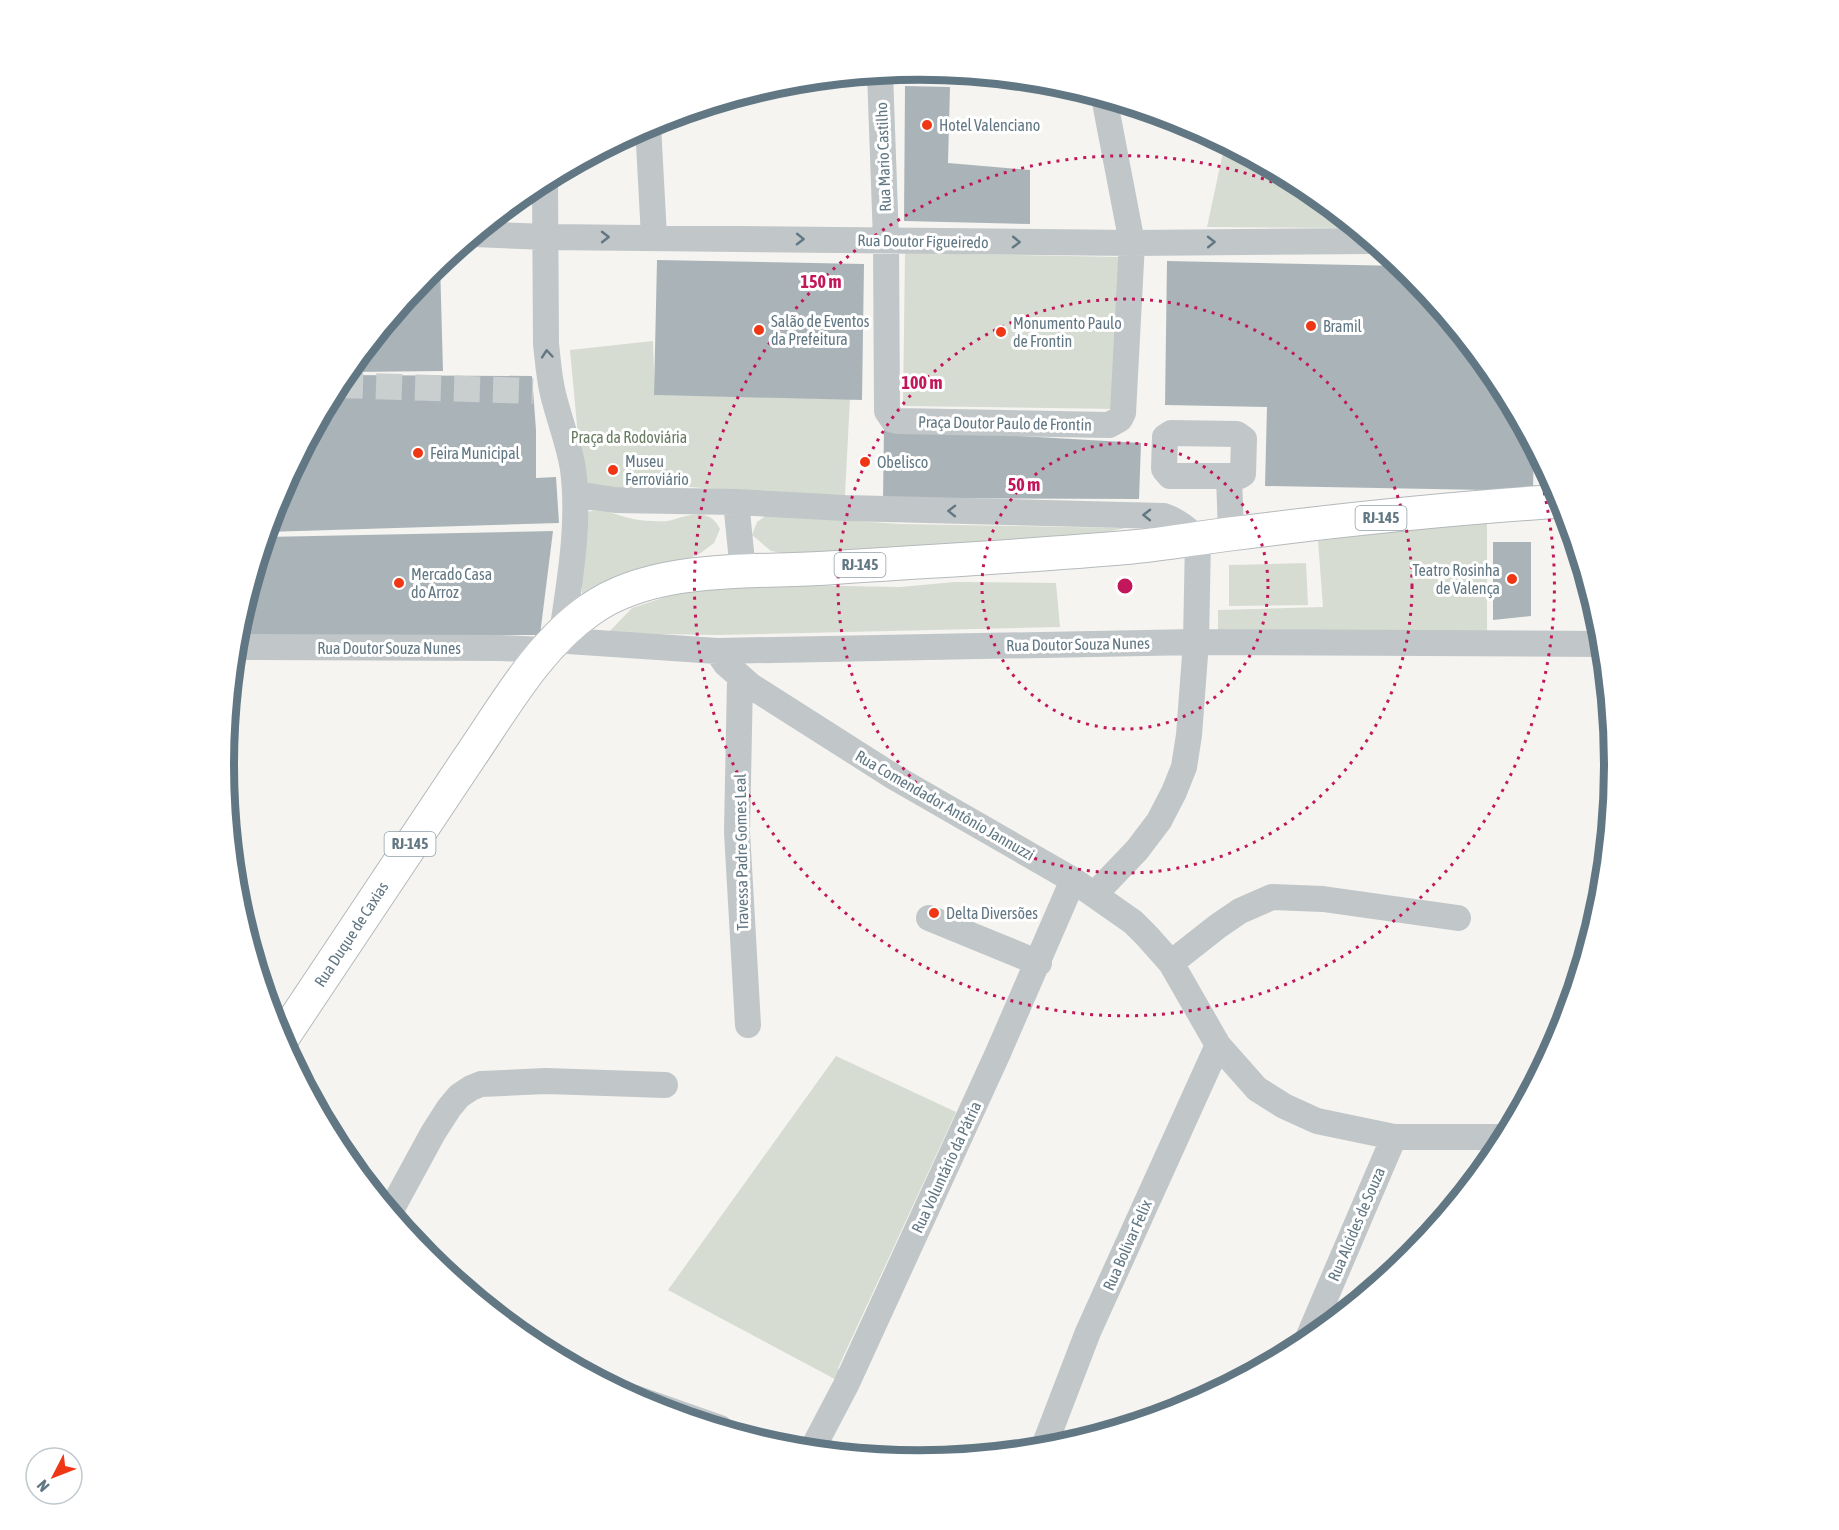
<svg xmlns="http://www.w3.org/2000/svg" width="1839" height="1530" font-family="'Asap Condensed',sans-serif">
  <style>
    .green { fill: #d6dcd1 }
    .building { fill: #aab4b8 }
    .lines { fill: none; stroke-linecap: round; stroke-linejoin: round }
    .minor-tunnel { stroke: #c9cecf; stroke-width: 26; stroke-dasharray: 26 13; stroke-linecap: butt }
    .major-casing { stroke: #b4b9bc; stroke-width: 35 }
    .minor { stroke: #c1c6c8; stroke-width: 26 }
    .major { stroke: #fff; stroke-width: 33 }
    .oneway { stroke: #617783 }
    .ring { fill: none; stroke: #c2185b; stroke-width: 3; stroke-dasharray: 3 6 }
    .poi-dot { fill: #f03715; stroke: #fff; stroke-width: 2 }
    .labels { text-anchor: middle; stroke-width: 6; stroke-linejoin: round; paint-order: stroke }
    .shield { fill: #fff; stroke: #90a0a8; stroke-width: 1.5 }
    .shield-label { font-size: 15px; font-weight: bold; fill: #617783 }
    .poi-label { font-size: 16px; fill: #617783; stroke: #fff; text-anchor: start }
    .street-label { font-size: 16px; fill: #617783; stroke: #fff }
    .park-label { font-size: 16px; fill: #677a60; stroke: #fff }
    .rim { fill: none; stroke: #617783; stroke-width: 8 }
    .centre { fill: #c2185b; stroke: #fff; stroke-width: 3 }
    .ring-label { font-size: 18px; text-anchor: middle; font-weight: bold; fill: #c2185b; stroke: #fff; stroke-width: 6; stroke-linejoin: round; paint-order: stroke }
  </style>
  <rect width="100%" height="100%" fill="#f5f4f0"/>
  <path class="green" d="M1225,143L1306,186L1358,228L1207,227Z
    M905,253L1119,257L1118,409L903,406Z
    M653,341L655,395L850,398L845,495L759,493L668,485L583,490L570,350Z
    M599,508C617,515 634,521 653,521C659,521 666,522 672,520C690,515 709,507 720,529L714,543L698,555L582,597V553L588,512Z
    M767,515L900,524L1126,528L1096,534L949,553L788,554L771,551L752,535L757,522Z
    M1487,519V635L1218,632V610L1323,607L1318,541Z
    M1306,563L1308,605L1229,606V565Z
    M955,582L1056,583L1060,627L717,635L608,633L632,608L687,590L741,584L900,587Z
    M836,1056L956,1112L838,1368L844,1384L668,1290Z"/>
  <path class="building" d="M905,86L950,87L948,163L1030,170V224L904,221Z
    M657,260L864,264L862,400L654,395Z
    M1167,261L1403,266L1412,273L1498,379L1534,444L1533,491L1265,486L1267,407L1165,405Z
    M440,262L443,371L352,372V365L428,273Z
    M344,375L532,376L536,430V478L556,477L559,523L266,532L277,498Z
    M884,428L1141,443L1139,499L883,498Z
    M553,531L540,635H236L265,537Z
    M1493,542H1531V616L1493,620Z"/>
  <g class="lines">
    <path class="minor-tunnel" d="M337,385L533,391"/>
    <g class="major-casing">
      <path id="major" d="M281,1040C342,947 404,854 467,761C503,709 538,645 591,609C655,564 753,573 828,568C929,561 1031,556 1132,547C1165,544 1197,538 1230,534C1340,520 1452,508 1563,501"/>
    </g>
    <path class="minor" d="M880,73L886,240L887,411L893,420L897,421L1109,425L1120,419L1123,413L1132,243L1104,97
      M648,125L654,237
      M545,180L546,344C548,361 549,378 553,394C559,419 569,444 573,469C580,523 570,579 562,633
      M474,234L546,237L1132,243L1372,241
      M1171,433L1237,434L1244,439L1243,474L1240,476H1170L1164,469L1165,437Z
      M1229,476L1231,534
      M575,494L615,500L736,502L845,508L1164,516C1178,521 1187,529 1198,539L1196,642L1189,735L1184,767L1174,792L1159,821L1137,850L1095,894
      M736,502L743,571
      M553,640L717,651L1196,642L1604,644
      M235,647L501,648L544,650
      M717,651L726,664L751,686L894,777L1073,880L1133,922L1147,936L1171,963L1218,1045L1257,1089L1284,1106L1317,1121L1394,1137H1506
      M740,679L737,832L748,1025
      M929,918L1039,963
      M1171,963L1218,926L1240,911L1272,897L1323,899L1458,918
      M390,1212L433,1133L449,1108L459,1096L471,1088L481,1084L546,1081L665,1085
      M1305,1345L1394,1137
      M635,1398L720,1428
      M1043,1449L1088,1332L1218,1045
      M810,1450L815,1444L846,1385L998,1053L1073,880"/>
    <use href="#major" class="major"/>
  </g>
  <defs><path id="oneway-chevron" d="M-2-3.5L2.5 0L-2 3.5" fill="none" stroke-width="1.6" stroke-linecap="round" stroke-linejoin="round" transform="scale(1.5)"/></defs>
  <g class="oneway">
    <use href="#oneway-chevron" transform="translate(605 237)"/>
    <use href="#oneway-chevron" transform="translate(800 239) rotate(1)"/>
    <use href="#oneway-chevron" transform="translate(1016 242) rotate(1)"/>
    <use href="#oneway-chevron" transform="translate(1211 242) rotate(-1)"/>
    <use href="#oneway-chevron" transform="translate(547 354) rotate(-95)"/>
    <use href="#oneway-chevron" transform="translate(952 511) rotate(-179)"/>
    <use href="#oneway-chevron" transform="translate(1147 515) rotate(-179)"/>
  </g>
  <g class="ring">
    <circle cx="1125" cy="586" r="143"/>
    <circle cx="1125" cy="586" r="287"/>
    <path d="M1526 432A430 430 0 1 1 1337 212"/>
  </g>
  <g class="poi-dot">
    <circle cx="927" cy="125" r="6"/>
    <circle cx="1311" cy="326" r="6"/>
    <circle cx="759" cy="330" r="6"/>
    <circle cx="1001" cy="332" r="6"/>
    <circle cx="418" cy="453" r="6"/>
    <circle cx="865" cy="462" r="6"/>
    <circle cx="613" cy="470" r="6"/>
    <circle cx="1512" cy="579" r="6"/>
    <circle cx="399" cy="583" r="6"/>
    <circle cx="934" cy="913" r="6"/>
  </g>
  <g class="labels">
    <g class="shield">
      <rect x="1355.5" y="506" width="51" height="24" rx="4.5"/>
      <rect x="834.5" y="553" width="51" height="24" rx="4.5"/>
      <rect x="384.5" y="832" width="51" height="24" rx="4.5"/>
    </g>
    <g class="shield-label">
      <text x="1381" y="523">RJ-145</text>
      <text x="860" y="570">RJ-145</text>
      <text x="410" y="849">RJ-145</text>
    </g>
    <g class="poi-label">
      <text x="939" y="131">Hotel Valenciano</text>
      <text x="771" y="327">Salão de Eventos<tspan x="771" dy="18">da Prefeitura</tspan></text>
      <text x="1013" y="329">Monumento Paulo<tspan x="1013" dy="18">de Frontin</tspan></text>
      <text x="1323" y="332">Bramil</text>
      <text x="430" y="459">Feira Municipal</text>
      <text x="625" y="467">Museu<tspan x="625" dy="18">Ferroviário</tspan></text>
      <text x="877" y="468">Obelisco</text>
      <text x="1500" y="576" text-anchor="end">Teatro Rosinha<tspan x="1500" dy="18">de Valença</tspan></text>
      <text x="411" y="580">Mercado Casa<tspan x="411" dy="18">do Arroz</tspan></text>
      <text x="946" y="919">Delta Diversões</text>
    </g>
    <g class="street-label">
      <text transform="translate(883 157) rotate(-92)" y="6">Rua Mario Castilho</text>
      <text transform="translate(923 241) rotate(1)" y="6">Rua Doutor Figueiredo</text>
      <text transform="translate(1005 423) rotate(1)" y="6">Praça Doutor Paulo de Frontin</text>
      <text transform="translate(1078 644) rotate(-1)" y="6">Rua Doutor Souza Nunes</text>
      <text x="389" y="654">Rua Doutor Souza Nunes</text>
      <text transform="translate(945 805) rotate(30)" y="6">Rua Comendador Antônio Jannuzzi</text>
      <text transform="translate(741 852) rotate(-91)" y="6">Travessa Padre Gomes Leal</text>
      <text transform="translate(351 934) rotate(-57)" y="6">Rua Duque de Caxias</text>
      <text transform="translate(946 1167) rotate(-65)" y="6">Rua Voluntário da Pátria</text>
      <text transform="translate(1356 1224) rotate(-67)" y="6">Rua Alcides de Souza</text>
      <text transform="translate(1127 1245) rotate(-66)" y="6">Rua Bolivar Felix</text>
    </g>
    <g class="park-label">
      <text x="629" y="443">Praça da Rodoviária</text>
    </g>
  </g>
  <path d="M0 0H1839V1530H0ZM234 765a685 685 0 1 1 1370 0a685 685 0 1 1-1370 0Z" fill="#fff" fill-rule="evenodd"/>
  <path class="rim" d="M234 765a685 685 0 1 1 1370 0a685 685 0 1 1-1370 0Z"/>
  <circle cx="1125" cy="586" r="9" class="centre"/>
  <g class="ring-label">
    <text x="821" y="288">150 m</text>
    <text x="922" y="389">100 m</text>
    <text x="1024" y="491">50 m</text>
  </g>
  <g transform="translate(54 1476) rotate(228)"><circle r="28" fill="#ffffff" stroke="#c0c9cd" stroke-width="1.5"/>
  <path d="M0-4.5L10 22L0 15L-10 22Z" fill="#f03715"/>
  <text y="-9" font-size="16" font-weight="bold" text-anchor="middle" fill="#617783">N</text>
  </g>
</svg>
